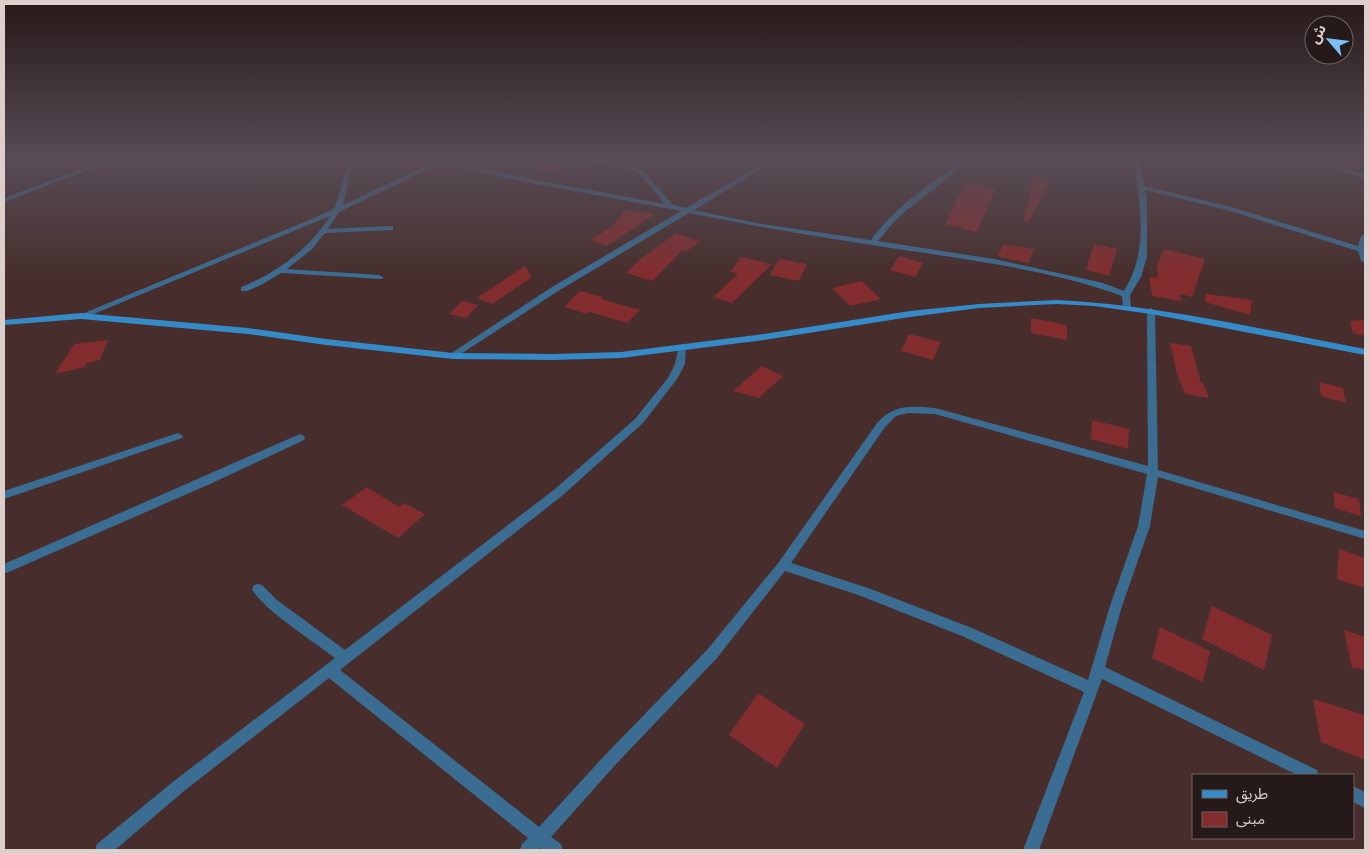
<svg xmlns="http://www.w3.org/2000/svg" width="1369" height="854" font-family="Commissioner,'Noto Sans Arabic',sans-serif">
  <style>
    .building { fill: #832c2d }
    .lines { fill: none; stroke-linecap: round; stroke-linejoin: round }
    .minor { fill: #3b6d93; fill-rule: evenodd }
    .secondary { fill: #358bc7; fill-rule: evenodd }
  </style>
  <rect width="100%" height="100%" fill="#472e2c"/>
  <path class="building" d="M544,161L546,162L562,163L553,173L532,171Z
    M1034,176L1051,180L1028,222L1024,220Z
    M966,182L996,189L977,232L945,224Z
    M626,210L655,214L607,246L591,240L611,227Z
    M676,233L700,241L687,251L682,250L653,281L626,273L638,261Z
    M1003,244L1034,249L1028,263L998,256Z
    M1094,244L1117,249L1109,276L1086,270Z
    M1164,249L1205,259L1192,297L1180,294L1181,301L1152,296L1149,277L1158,278L1157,265Z
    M899,256L923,263L915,277L890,270Z
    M741,257L772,264L732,303L713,297L738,274L730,272Z
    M779,259L807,264L799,281L770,275Z
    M525,266L532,277L492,304L477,298Z
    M862,281L881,299L850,306L832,288Z
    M580,291L603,297L601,299L640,310L627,323L589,312L587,314L564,307Z
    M1206,294L1252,300L1250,315L1205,302Z
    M462,301L478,305L466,318L449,314Z
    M1031,318L1067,325V340L1031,333Z
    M1365,320V336L1353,333L1350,321Z
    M909,334L941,342L933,360L901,351Z
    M108,340L100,360L86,363L85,367L55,374L74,344Z
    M1170,343L1191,346L1201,383H1203L1209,398L1185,394L1177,374Z
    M762,366L783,376L759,398L733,391Z
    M1319,382L1343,388L1346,403L1321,396Z
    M1092,420L1129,429L1128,449L1091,439Z
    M367,487L399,507L404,503L425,514L398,538L342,505Z
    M1333,492L1359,499L1361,516L1335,508Z
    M1339,549L1365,558V588L1337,579Z
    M1212,606L1272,635L1264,670L1202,639Z
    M1160,627L1210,651L1203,682L1152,658Z
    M1344,630L1365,637V669L1352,668Z
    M758,693L805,724L777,768L729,735Z
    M1313,699L1365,715V760L1321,742Z"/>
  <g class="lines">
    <path class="minor" d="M111,158H120L4,202V198Z
      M348,158H354L343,205L442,158H450L447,160L526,178L665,204L641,175L625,166L546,160L543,158H571L628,163L645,173L673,205L686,208L772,158H779L694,210L756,223L871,240C895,206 933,182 966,158H973L906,211L893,223L878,241L994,259L1103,283L1124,291C1148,253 1141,207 1134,164L1113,158L1133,160V158H1139L1144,186L1231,207L1358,246L1361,236L1365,234V263L1361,261L1358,251L1227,210L1145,190L1147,204V256L1141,277L1130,295L1131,307L1127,309L1123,307L1122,296C1061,273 990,263 925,253C846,241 767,229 689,213L558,291L453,359L449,356L450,354L552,287L681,211L526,182L441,163L339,212L328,229L390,226H393V230L325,233L312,249L287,269L379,275L383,277L382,279L281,273L261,285L247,291H241V287C277,273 309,249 330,216L84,318L81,319L77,316L309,220L334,209L340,192Z
      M1292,158H1302L1365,174V178Z
      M1151,308L1155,311L1158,470L1365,531V539L1158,477L1150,526L1122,606L1105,667L1317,770L1319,775H1297L1102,679L1039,850H1023L1084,692L962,636L861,596L785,571L717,658L617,763L551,837L561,844L563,850H543L540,848L539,850H520L522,844L528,838L329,678L184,791L115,850H95L97,844L174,781L335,658C316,643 261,608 252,589L254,585L258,584L262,585L277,600L345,650L555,489L635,419L668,378L675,364L679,345L682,344L686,347L685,364L677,379L643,423L563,495L340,670L539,827L607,753L707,650L779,562L875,426C892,404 910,406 935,408L1148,466L1147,311ZM908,413L935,414L1147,474L1138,526L1110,606L1088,680L972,628L868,588L791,563L885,427L896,416Z
      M178,433L183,436L182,438L4,499V491Z
      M300,434L304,436L305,438L304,440L210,484L4,574V564Z
      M1353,786L1365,792V808L1353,802Z"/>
    <path class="secondary" d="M1057,300C1161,305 1263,330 1365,349V355L1151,314L1094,306L1057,304L979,308L910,317L764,340L621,358L553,360L453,359L326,345L248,334L81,319L4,325V320L81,313L248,328L326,339L453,353L553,354L621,352L764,334L910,311L979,304Z"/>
  </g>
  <linearGradient id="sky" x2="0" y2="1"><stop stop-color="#271918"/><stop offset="0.57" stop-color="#584c56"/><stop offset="1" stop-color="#584c56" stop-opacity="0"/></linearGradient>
  <rect width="1369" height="278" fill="url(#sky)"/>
  <rect width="1369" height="854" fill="none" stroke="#dececc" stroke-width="10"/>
  <rect x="1192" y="774" width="162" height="65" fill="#251a19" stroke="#6f6261"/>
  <rect x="1202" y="790" width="25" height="8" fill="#358bc7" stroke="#6f6261"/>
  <text x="1236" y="799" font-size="15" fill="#dececc">طريق</text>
  <rect x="1202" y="812" width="25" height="15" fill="#832c2d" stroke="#6f6261"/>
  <text x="1236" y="824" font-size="15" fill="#dececc">مبنى</text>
  <g transform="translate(1329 40) rotate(298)"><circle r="24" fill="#251a19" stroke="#6f6261"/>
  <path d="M0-4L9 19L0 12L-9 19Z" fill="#78bff7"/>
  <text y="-8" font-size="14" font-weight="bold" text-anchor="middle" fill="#dececc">ش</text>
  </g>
</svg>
